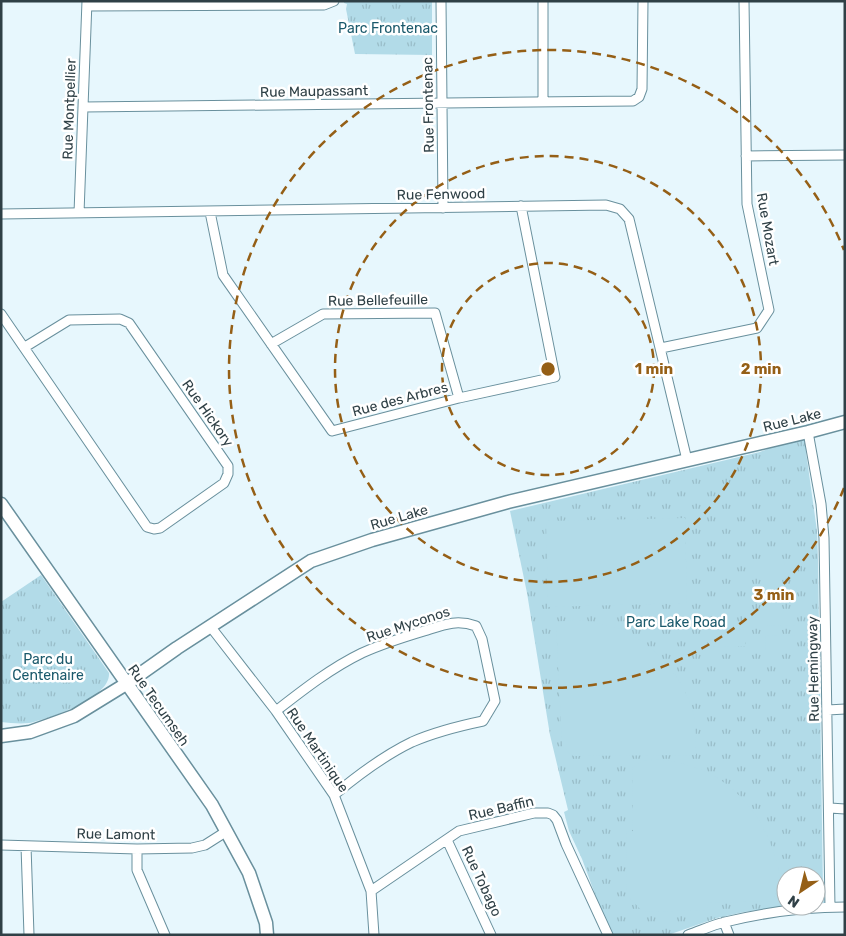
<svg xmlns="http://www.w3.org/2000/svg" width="846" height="936" font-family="Rubik,sans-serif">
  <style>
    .park { fill: url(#park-tufts) }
    .pitch { fill: #b2dbe8 }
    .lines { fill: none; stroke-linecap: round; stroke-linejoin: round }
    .street-casing { stroke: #69909d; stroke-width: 11 }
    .secondary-casing { stroke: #69909d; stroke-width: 15 }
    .street { stroke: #fff; stroke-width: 9 }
    .secondary { stroke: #fff; stroke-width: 12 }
    .ring { fill: none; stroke: #955f16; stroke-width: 2.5; stroke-dasharray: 9 6 }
    .labels { text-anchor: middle; stroke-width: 5; stroke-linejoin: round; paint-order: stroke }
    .park-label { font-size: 14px; fill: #1a596b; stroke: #fff }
    .street-label { font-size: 14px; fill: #2f4046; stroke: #fff }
    .centre { fill: #955f16; stroke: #fff; stroke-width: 2.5 }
    .ring-label { font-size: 15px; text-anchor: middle; font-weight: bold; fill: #955f16; stroke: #fff; stroke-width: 5; stroke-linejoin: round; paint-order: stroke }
  </style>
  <defs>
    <pattern id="park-tufts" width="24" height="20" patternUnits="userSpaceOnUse" patternTransform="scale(1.25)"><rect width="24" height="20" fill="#b2dbe8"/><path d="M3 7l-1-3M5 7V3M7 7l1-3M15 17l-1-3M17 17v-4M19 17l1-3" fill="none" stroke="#99bdc8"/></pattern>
  </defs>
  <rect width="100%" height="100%" fill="#e7f7fd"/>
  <path class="park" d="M344,1H432V55L355,54L346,9L347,4L344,3Z
    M808,432L806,452L817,531L818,559L823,891L830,907L816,905V876H786V906L744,912L717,918L668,935H610L582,859L569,831L564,812L568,810L550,735L527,593L510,511L760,452Z
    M41,575L109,673C111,698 48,719 29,723C20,724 10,723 1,722V602Z"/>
  <path class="pitch" d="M685,518L687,603L548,607L546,521Z
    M765,562H796V577H765Z
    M796,586L797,601H765V587Z
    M765,611H797V625L765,626Z
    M577,620C592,622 608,624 622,630C657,646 685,679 694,716C696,729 696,742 696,755L573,756L562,746L556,622Z
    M708,627H745V646L708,647Z
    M797,635V650H766L765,636Z
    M660,759C678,762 694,766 711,774C743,792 765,822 775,857C778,865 780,874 779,883C778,889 775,895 773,901L708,903L707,910L643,912L627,895L626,832L633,831L632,768L643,761Z"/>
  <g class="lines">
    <g class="street-casing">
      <path id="street" d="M441,1L443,208
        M543,1V101
        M87,6L324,5L334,1
        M84,107L633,101L639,97L642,89L643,1
        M746,156L845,155
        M210,212L223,275L332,431L459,398L555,377L521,206
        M79,213L87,1
        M1,214L606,205L620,209L629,219L687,460
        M1,314L147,527L154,529L160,528L224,483L228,474V466L129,323L120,319L69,320L25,347
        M271,344L323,314L435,313L459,398
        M661,348L757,328L769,310L747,204L744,1
        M808,432L821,504L824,538L830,907
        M210,626L276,711L334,795L371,891L374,935
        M828,710L845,709
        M276,711C303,690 331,668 362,653C382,644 404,637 424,631C443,625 456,619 476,626L482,639L495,701L483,721C459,726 435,732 412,742C385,755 358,775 334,795
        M830,808L845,809
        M447,840L491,935
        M1,845L137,849L192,848L205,845L227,831
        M26,846L29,935
        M137,849V870L165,935
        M371,891L459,831L534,813H548L553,815L557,820L566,844L608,935
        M724,922L729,935
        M688,935C700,931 712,925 725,922C762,913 806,907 845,907"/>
    </g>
    <g class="secondary-casing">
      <path id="secondary" d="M1,504L212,805L249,873L266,923L267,935
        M1,736L30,732L74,716L126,684L177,648L311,561L372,540L508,502L808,432L845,422"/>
    </g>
    <use href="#street" class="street"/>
    <use href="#secondary" class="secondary"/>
  </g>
  <g class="ring">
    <circle cx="548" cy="369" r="106"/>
    <circle cx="548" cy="369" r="213"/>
    <path d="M844 488A319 319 0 1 1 844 250"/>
  </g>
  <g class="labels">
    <g class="park-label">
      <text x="388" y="33">Parc Frontenac</text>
      <text x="676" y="627">Parc Lake Road</text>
      <text x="48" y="664">Parc du<tspan x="48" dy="16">Centenaire</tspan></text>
    </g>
    <g class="street-label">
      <text transform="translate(314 91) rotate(-1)" y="5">Rue Maupassant</text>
      <text transform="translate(428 105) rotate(-91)" y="5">Rue Frontenac</text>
      <text transform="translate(69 109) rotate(-88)" y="5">Rue Montpellier</text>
      <text transform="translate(441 194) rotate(-1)" y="5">Rue Fenwood</text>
      <text transform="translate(768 229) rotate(80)" y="5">Rue Mozart</text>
      <text transform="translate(378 300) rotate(-1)" y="5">Rue Bellefeuille</text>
      <text transform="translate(400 399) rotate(-15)" y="5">Rue des Arbres</text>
      <text transform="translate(208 413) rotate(55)" y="5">Rue Hickory</text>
      <text transform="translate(792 420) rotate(-14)" y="5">Rue Lake</text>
      <text transform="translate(399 517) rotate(-16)" y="5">Rue Lake</text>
      <text transform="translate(408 624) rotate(-18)" y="5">Rue Myconos</text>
      <text transform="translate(813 669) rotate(-91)" y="5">Rue Hemingway</text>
      <text transform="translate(159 705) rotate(55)" y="5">Rue Tecumseh</text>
      <text transform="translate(318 750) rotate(56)" y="5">Rue Martinique</text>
      <text transform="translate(501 808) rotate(-13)" y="5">Rue Baffin</text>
      <text transform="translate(116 834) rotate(1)" y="5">Rue Lamont</text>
      <text transform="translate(482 881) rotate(65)" y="5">Rue Tobago</text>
    </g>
  </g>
  <circle cx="548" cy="369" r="8" class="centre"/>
  <g class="ring-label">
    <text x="654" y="374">1 min</text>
    <text x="761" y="374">2 min</text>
    <text x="774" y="600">3 min</text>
  </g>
  <rect width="846" height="936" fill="none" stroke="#2f4046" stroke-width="5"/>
  <g transform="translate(801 891) rotate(215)"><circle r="24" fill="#ffffff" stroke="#acb3b5"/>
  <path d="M0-4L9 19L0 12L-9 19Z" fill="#955f16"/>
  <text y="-8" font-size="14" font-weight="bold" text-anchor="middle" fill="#2f4046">N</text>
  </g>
</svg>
